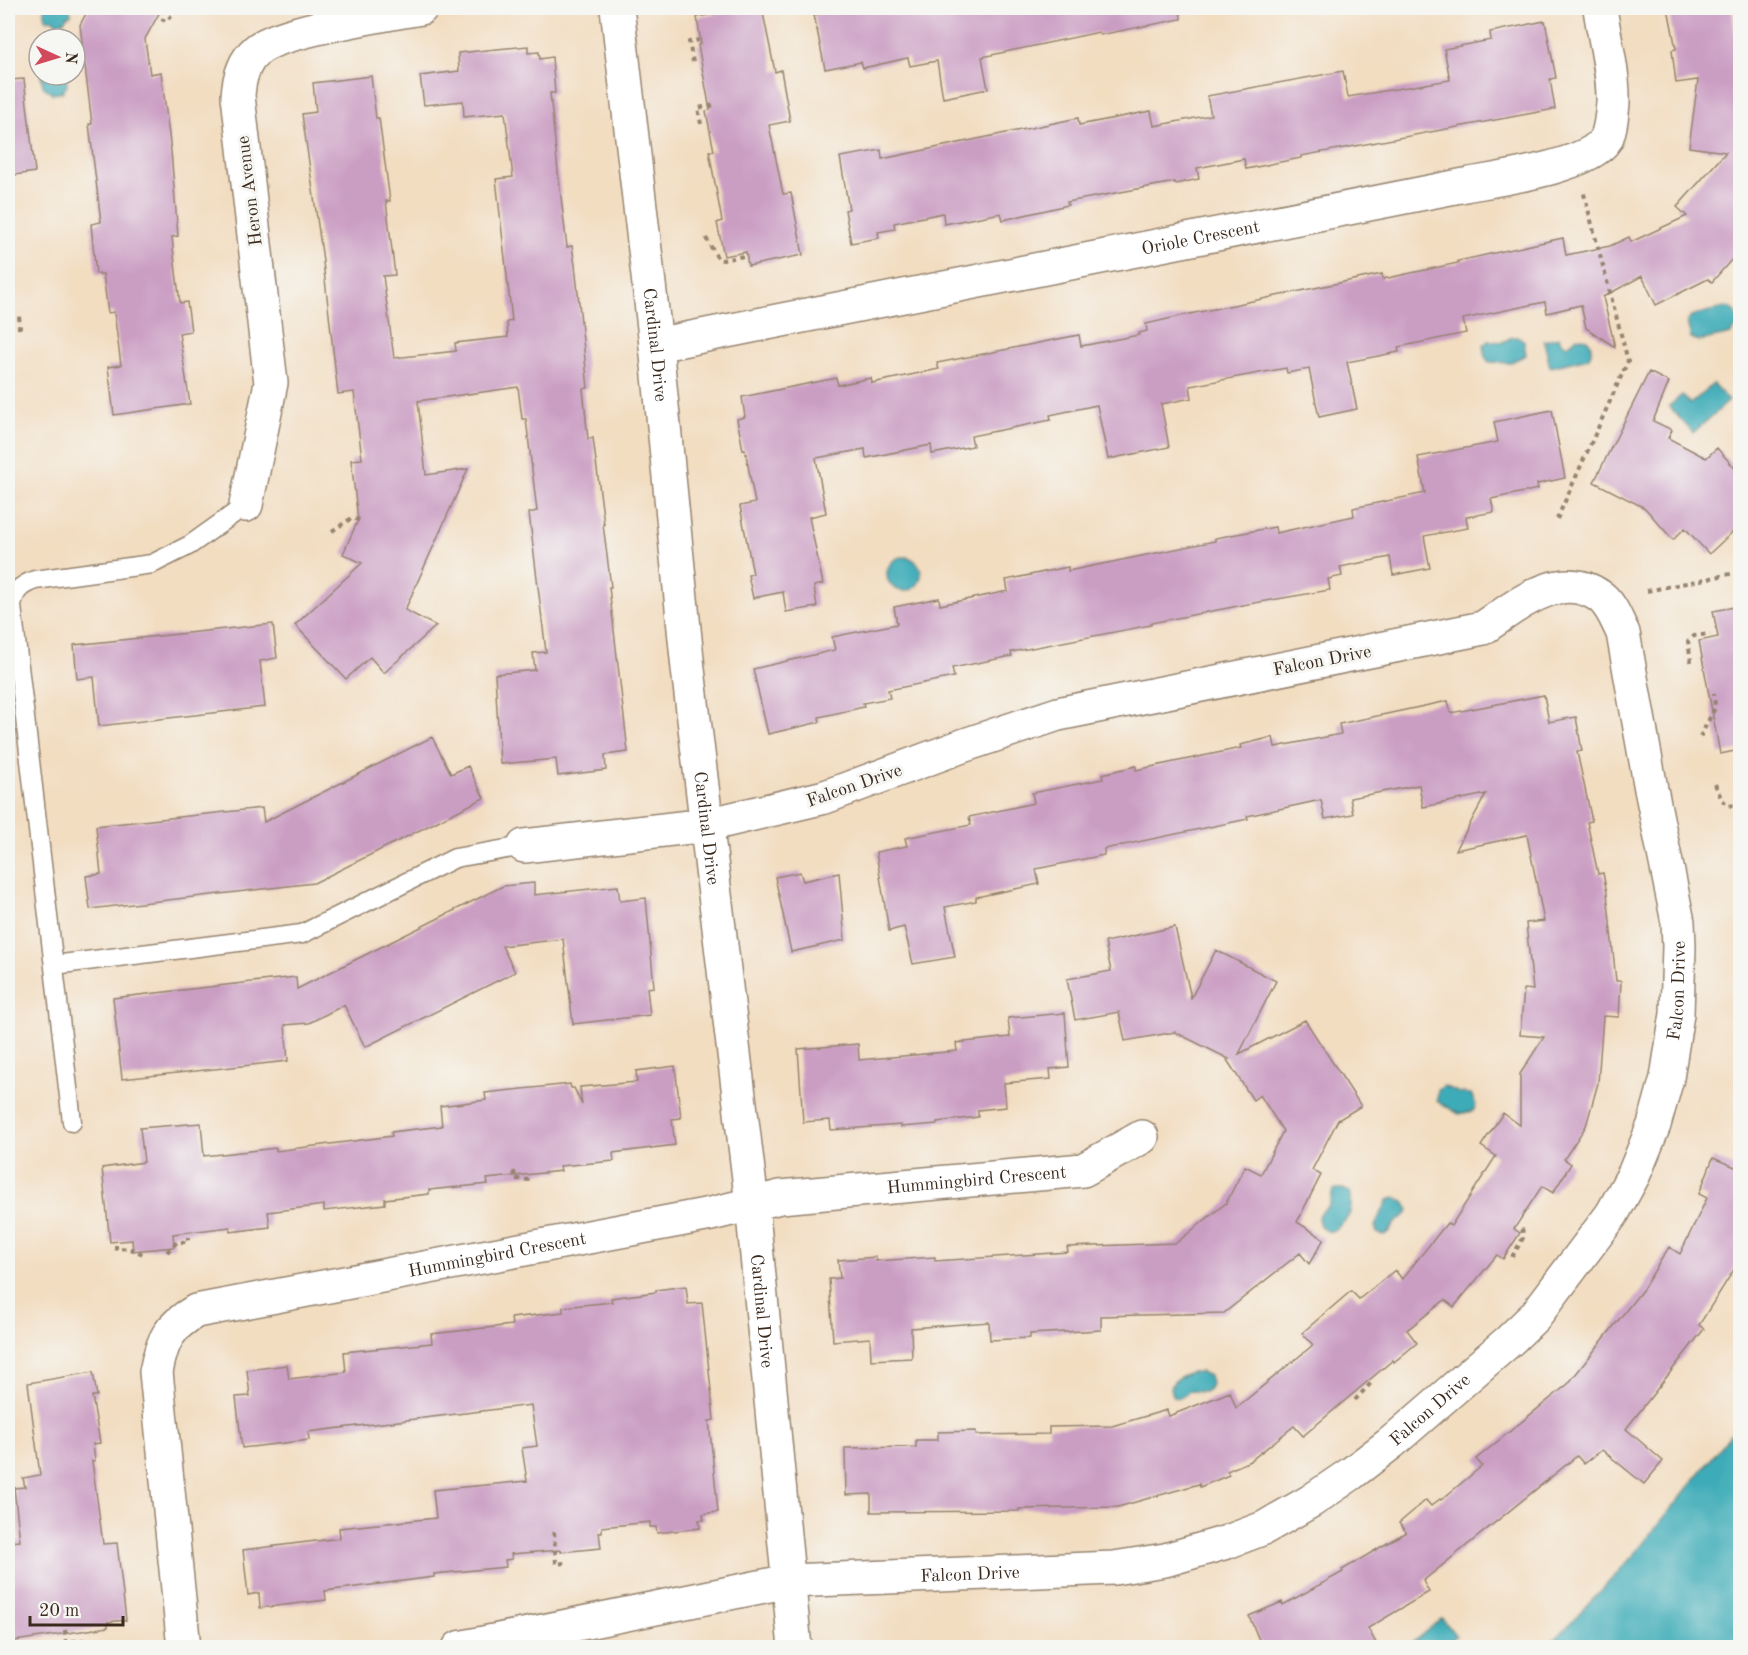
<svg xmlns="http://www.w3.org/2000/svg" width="1748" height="1655" font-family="'Old Standard TT',serif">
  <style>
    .water { fill: #3cacb8; stroke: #3c6b6b; stroke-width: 1.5 }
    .building { fill: #ca9dc3 }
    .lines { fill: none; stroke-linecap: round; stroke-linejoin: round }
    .lane-casing { stroke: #968470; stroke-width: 21 }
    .street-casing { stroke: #968470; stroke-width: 36 }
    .path { stroke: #968470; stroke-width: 4; stroke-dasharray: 4.5 4.5; stroke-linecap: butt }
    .lane { stroke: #fff; stroke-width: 18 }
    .street { stroke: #fff; stroke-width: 33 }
    .labels { text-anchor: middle; stroke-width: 6; stroke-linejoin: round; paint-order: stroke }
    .street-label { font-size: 18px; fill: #3b2a1e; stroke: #f6f6f2 }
  </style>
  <rect width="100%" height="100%" fill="#f6f6f2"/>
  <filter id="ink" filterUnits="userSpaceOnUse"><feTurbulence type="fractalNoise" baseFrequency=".0167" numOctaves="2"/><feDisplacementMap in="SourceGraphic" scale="12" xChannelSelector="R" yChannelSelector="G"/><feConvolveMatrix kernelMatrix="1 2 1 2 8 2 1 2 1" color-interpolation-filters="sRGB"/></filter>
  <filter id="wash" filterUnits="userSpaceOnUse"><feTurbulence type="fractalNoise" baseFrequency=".008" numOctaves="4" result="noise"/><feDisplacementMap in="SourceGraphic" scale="24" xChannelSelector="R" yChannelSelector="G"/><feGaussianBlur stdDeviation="1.35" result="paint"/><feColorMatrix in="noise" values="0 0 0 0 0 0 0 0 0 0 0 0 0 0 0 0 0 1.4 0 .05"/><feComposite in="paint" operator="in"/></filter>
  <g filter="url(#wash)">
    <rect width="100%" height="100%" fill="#f2ddc1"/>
    <path class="water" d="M44,8H70L71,15L67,16L64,21L56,23L52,19L46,20Z
      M41,75H66L67,86L62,92L52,94L43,86Z
      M1726,307L1735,311L1738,325L1731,334L1699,341L1691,338L1687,322L1691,316Z
      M1512,337H1519L1524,341L1526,355L1509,363L1489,362C1484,357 1483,351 1484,345L1488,341L1503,342Z
      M1559,337L1561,342C1568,348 1571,342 1577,337L1587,339L1591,344V353L1588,358L1550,367L1544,341Z
      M1713,384L1729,401L1693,433L1669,406L1682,395L1690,404Z
      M887 574a17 17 0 1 1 34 0a17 17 0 1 1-34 0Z
      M1444,1086L1459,1093L1471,1094L1476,1105L1473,1111L1459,1114L1437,1101L1438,1090Z
      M1336,1189H1343L1350,1192C1352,1199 1352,1212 1347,1218C1344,1223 1340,1223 1337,1229C1326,1235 1318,1228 1318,1216L1329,1205L1333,1191Z
      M1396,1198L1404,1202L1409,1210C1403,1220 1401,1218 1394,1224C1389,1229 1391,1232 1384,1235L1377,1233L1375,1226L1388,1200Z
      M1190,1372H1201L1209,1376L1211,1383L1209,1389L1204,1392L1190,1391L1180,1398L1173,1397C1166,1383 1179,1377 1190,1372Z
      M1740,1423V1647H1540L1557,1638L1633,1556Z
      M1442,1618L1456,1636L1442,1647H1407Z"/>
    <g id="blocks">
      <path class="building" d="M89,8H162L145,39L150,74L161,72L171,151L178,236L172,237L173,248L180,303L187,302L191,331L179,333L190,404L114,415L108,367L121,365L114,312L108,313L103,274H96L91,224L101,222L89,124H92L80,25Z
        M748,8H762L775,72L781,70L790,121L769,125L783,194L791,193L803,255L748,266L746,252L724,256L717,223L722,221L709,151H714L706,111L710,110L698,45L701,44L697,17Z
        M850,8H1180L1181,19L1100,35L1099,32L982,57L988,89L943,98L937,61L910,66L908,58L863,68L861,62L825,69L814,15Z
        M1668,8H1732L1740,79V250L1712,282L1708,279L1656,305L1642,276L1603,297L1615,347L1586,328L1581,305L1547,313L1545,302L1463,319L1466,333L1398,347L1399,352L1347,362L1357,409L1319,417L1309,369L1287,373L1286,368L1190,386L1192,398L1161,404L1169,447L1108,459L1097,405L1050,415L1051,420L971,436L973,446L932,454L931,445L866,458L865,449L816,458L826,513L809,517L823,584L814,586L817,607L786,612L783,592L753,598L748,575L753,574L740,506L755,503L745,449L743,450L737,419L745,417L742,397L836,378L838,385L871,378L872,383L939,369L937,363L1079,335L1081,346L1139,335V333L1147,331L1146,324L1185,315L1382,274L1383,279L1458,263V261L1563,238L1566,255L1610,246L1629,237L1631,242L1687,216L1677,207L1726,152L1689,147L1698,80L1676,83L1672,50L1676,49Z
        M1545,21L1556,78L1550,79L1555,109L1301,156V158L1246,169L1244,159L1197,168L1199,179L1175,184V182L1067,202L1068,205L1003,220L1001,213L944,224L943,213L894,223L895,229L878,232L879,238L851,243L845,210L849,209L840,157L881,150L882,159L1078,118L1079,125L1151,111L1154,126L1211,115L1207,96L1343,71L1348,97L1450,80L1444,49L1491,40L1490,32Z
        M528,46V53L539,52L540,59L552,57L555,93H550L558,172L567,247L572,246L575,265L588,388L583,389L588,439L593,438L604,524H603L611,587H609L628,752L605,755L606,770L558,776L556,759L500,764L495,674L535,670L533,653L546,652L529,513L537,511L526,419H522L518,387L418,401L426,475L468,469L405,610L436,626L384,673L370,657L346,679L295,625L362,563L343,554L358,520L351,460L362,459L354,392L338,394L322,253L302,114L316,112L313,83L371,76L376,118H379L390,201H386L395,275L383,276L394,358L456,351L455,343L508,337L507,322L512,321L496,179L513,177L505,113L464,117L463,101L424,105L420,76L459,71L458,53Z
        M24,79L35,172L8,176V80Z
        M1649,372L1669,382L1653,421L1672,430L1668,438L1706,458L1717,448L1740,474V525L1709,554L1685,528L1673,540L1645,508L1594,482Z
        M1552,410L1565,478L1537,484L1538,489L1491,499L1494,512L1466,517L1468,528L1424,536L1430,568L1393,575L1390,557L1340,567L1342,576L1328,579L1330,590L1243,605L1151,623V625L1011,652L1012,656L952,668L954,677L888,690L890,698L863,703L864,707L819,717L820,722L768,734L753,669L835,650L832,637L897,624L894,607L939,598L940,605L1008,591L1006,580L1068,567V571L1215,541V538L1275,527L1276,533L1354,516L1353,508L1425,493L1418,457L1498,442L1494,422Z
        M1740,606V750L1720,754L1699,641L1718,637L1713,611Z
        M273,624L277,658L260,661L265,707L99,726L94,677L77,679L74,645Z
        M1544,695L1549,722L1576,717L1582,751L1577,752L1592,821L1587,822L1598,874L1603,873L1607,893L1616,981H1621L1619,1017L1603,1016L1598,1083L1586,1126L1564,1159L1571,1164L1553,1193L1542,1186L1514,1229L1520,1233L1503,1259L1497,1255L1454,1307L1445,1300L1407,1330L1417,1343L1394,1362L1393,1360L1303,1436L1294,1426L1250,1461L1227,1471L1229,1475L1200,1487L1199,1484L1118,1507L1019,1509V1511L871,1512V1494L846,1495L845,1448L916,1447V1440H938V1432L976,1431V1435L1049,1434V1427L1112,1426L1167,1410L1169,1416L1230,1392L1236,1408L1313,1345L1302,1333L1351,1291L1359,1299L1395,1270L1402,1279L1447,1223L1451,1226L1496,1156L1481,1146L1503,1113L1520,1125V1074L1544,1037L1520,1035L1524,989L1533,990L1526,923L1544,921L1527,835L1456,850L1486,794L1423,807L1419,785L1350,798L1353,814L1325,819L1321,800L1247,816L1248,819L1104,849V855L1036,869L1039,884L976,897V901L945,907L955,957L913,964L904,927L889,931L876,852L907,846L905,838L971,825L969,817L1034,803L1032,793L1103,779L1102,774L1136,766V770L1241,748L1240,745L1273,737L1275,747L1341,734L1339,724L1448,701L1451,713Z
        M432,737L451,774L468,766L484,798L314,883L90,909L86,876L101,874L96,826L262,808L264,822Z
        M800,872L803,881L839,873L845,940L791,952L775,877Z
        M534,883V895L618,886L620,901L646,898L654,987L647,988L650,1015L573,1024L563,939L502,946L515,972L365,1047L344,1005L309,1023L285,1025L288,1061L122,1079L113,998L296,977L297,989L503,886Z
        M1175,927L1191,998L1216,950L1276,981L1239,1054L1305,1020L1361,1106L1338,1120L1312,1170L1321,1175L1297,1222L1324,1239L1309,1264L1300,1253L1224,1313L1101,1316V1330L1030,1334V1338L990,1340L989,1322L911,1328L912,1358L871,1360L870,1338L833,1341L829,1279L840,1278L838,1260L876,1257V1261L935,1257V1261L1068,1252L1067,1247L1176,1243L1226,1203L1245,1166L1261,1174L1283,1131L1260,1095L1253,1100L1227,1060L1229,1059L1175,1032L1125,1041L1119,1012L1075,1020L1067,979L1111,971L1105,942Z
        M1065,1013L1069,1067L1050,1069L1051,1079L1004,1083L1006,1107L978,1110V1117L937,1122V1124L901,1127V1125L831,1130L830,1120L803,1122L798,1049L858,1044L859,1060L957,1051L956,1043L1010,1037L1008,1018Z
        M675,1066L681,1118L672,1119L675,1145L613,1153L614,1161L560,1166L561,1171L487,1179L488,1184L429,1190V1194L385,1199V1204L324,1211V1205L268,1212L270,1227L230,1232V1227L173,1234L174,1247L133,1251L132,1240L110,1242L102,1168L144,1162L140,1128L201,1123L204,1156L276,1148V1151L392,1136L391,1132L442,1126L440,1106L486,1100L485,1093L570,1084L571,1088H574L582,1105L580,1087L637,1082L636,1071Z
        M1713,1158L1740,1169V1260L1699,1325L1704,1329L1626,1429L1663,1461L1644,1484L1602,1450L1584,1464L1577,1456L1423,1581L1429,1592L1368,1628L1378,1647H1262L1249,1616L1282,1602L1283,1605L1343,1572L1342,1570L1406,1532L1399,1523L1426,1500L1431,1506L1440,1499L1441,1500L1482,1466L1476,1459L1568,1384L1643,1289L1669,1247L1680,1254L1707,1198L1699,1194Z
        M686,1286L688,1304L702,1303L714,1420L709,1421L718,1512L703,1514L704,1520H699L700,1528L657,1533L656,1527H650V1522L602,1527V1532H599L601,1548L561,1552V1550L511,1554L512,1559L505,1560L506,1567L434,1574V1577L325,1591L326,1600L260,1608L259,1593L248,1595L243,1550L340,1538L339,1528L436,1518L433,1490L527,1481L522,1448L537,1446L531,1405L308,1432L309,1440L242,1448L236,1397L250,1396L247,1370L287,1365L289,1379L346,1372L344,1352L432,1343L431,1334L512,1325L511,1318L563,1312V1307L612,1302L611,1298L656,1292V1290Z
        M93,1372L97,1396H92L100,1443L93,1444L95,1461H92L103,1544L117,1543L126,1620L108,1622V1627L8,1642V1542L20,1541L14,1488L25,1487L23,1478L40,1475L28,1383Z"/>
    </g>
  </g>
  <g filter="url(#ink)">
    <use href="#blocks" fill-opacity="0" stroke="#968470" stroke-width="1.5"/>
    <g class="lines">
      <g class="lane-casing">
        <path id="lane" d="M54,965L302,934L455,858L524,846
          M72,1122L12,606C14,591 21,585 35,580L152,564L190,545L246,505"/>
      </g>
      <g class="street-casing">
        <g id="street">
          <path id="s1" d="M617,8L656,345L688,669L752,1204L795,1648"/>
          <path id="s2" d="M656,345L1465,185C1497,179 1589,167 1606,139C1611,129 1612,113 1613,103C1614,72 1604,38 1600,8"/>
          <path d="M246,505L271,383L238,96C239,79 244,61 257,50C278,31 388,14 421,8"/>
          <path id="s3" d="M184,1648L156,1372C162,1341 168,1327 196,1311L711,1214L780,1197L1083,1170L1142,1137"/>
          <path id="s4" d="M459,1648L789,1581L1114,1568L1165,1560L1227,1542L1264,1528L1311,1501L1352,1473L1391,1443L1510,1340L1535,1316L1612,1214L1634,1174L1654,1125L1667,1078L1677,1014L1679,946L1678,922L1651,789L1623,633C1617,621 1612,606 1601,597C1560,567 1517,606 1483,628L1058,714L965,745L825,797L707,825L524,846"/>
        </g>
      </g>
      <path class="path" d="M161,19L166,21L180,8
        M693,62L689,42L699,40
        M701,124L698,108L716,105
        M706,238L718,259L723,260L744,256
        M8,328L20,327L19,316
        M1557,519L1628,361L1583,190
        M332,531L352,518L362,521
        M1647,591L1740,572
        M1691,662L1688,641L1694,636L1710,634
        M1700,737L1715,708L1714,693
        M1715,784L1722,800L1729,806L1740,804
        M514,1171L515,1179L531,1180
        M116,1245V1249L128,1248L143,1254
        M167,1252L177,1242H188V1237
        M1512,1257L1523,1238L1522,1224
        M1355,1400L1372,1382
        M554,1532L556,1564L565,1563
        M65,1630L66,1642L84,1640"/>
      <use href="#lane" class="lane"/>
      <use href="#street" class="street"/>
    </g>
  </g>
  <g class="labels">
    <g class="street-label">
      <text transform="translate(249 191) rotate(-97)" y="6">Heron Avenue</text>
      <text dy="6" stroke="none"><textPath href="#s2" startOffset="555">Oriole Crescent</textPath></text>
      <text dy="6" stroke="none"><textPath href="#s1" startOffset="339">Cardinal Drive</textPath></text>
      <text transform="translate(1322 660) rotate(-11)" y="6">Falcon Drive</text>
      <text transform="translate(854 785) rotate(-19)" y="6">Falcon Drive</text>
      <text dy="6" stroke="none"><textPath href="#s1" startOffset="825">Cardinal Drive</textPath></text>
      <text dy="6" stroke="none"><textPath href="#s4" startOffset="1526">Falcon Drive</textPath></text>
      <text dy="6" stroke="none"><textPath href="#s3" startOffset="1146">Hummingbird Crescent</textPath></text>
      <text dy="6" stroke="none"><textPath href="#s3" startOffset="660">Hummingbird Crescent</textPath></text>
      <text dy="6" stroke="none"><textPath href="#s1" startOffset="1311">Cardinal Drive</textPath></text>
      <text dy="6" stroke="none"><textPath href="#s4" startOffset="1022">Falcon Drive</textPath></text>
      <text dy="6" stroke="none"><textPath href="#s4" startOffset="518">Falcon Drive</textPath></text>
    </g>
  </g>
  <rect width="1748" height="1655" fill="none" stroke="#f6f6f2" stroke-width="30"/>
  <g transform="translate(57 57) rotate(94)"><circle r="28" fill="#f6f6f2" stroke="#aba49d" stroke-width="1.5"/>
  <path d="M0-4.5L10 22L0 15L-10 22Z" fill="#d1495b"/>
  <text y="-9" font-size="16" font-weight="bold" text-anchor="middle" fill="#3b2a1e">N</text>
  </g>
  <path d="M30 1616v9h93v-9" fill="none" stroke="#3b2a1e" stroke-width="3"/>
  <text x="39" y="1616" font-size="18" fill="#3b2a1e" stroke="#f6f6f2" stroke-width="4.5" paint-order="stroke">20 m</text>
</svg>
